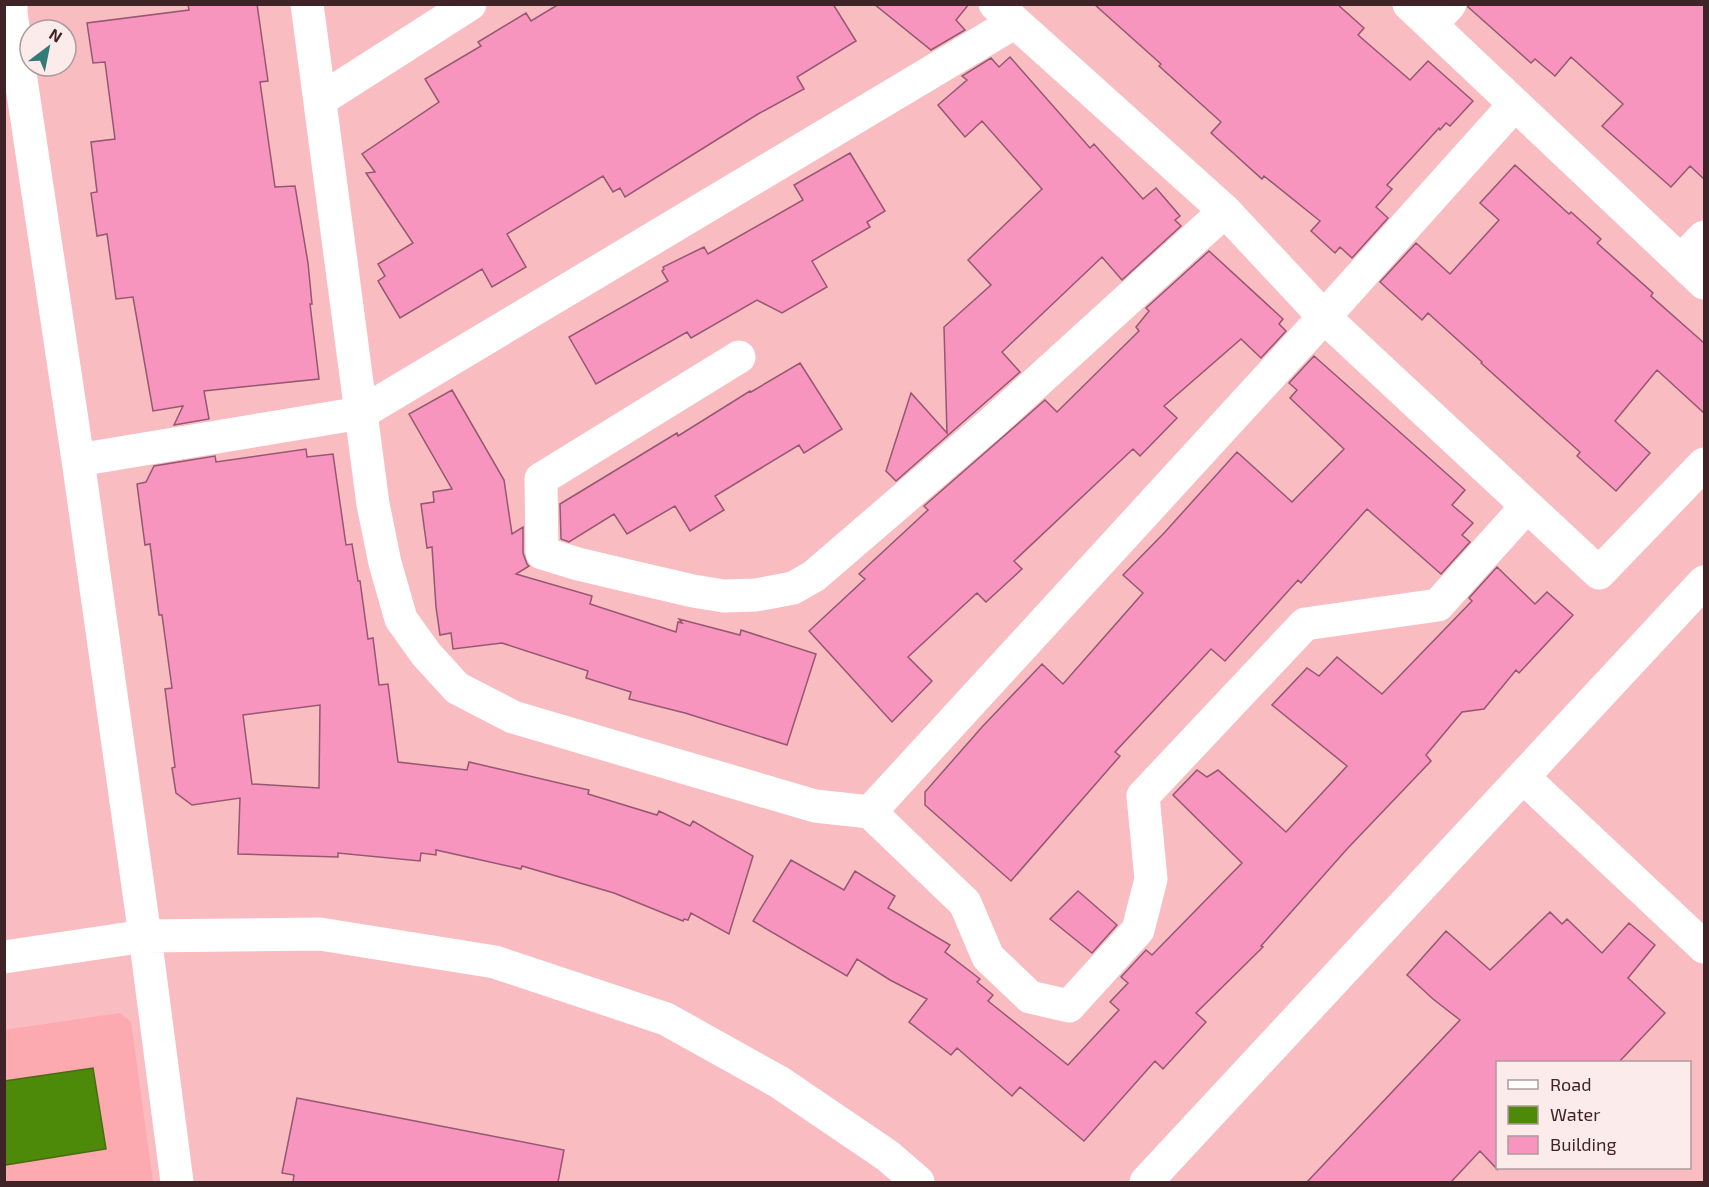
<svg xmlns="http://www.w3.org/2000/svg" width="1709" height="1187" font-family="'Exo 2',sans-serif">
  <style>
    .built { fill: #fca9b0 }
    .water { fill: #4e8a0a; stroke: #4a6b12; stroke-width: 1.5 }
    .building { fill: #f795be; stroke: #955771; stroke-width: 1.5; fill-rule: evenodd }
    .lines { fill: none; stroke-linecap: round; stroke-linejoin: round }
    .minor { stroke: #fff; stroke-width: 33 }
  </style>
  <rect width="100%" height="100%" fill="#f9bcc1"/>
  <path class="built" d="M120,1013L131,1022L153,1182H5L4,1030Z"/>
  <path class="water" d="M93,1068L106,1149L5,1165V1081Z"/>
  <path class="building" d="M188,4H257L268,81L260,82L275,187L295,186L308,263L312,304H310L319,379L204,391L209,419L174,425L183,406L153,411L133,297L116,299L107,234L97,236L91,193L97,192L91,142L115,139L105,62L93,63L87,23L189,10Z
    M559,4H833L856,41L797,77L804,89L758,114L625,197L620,188L613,192L603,176L507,234L526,267L492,287L482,269L400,318L378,281L385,276L378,264L413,243L366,173L375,172L362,154L439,102L425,79L481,46L478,42L526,13L531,21Z
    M874,4H969L956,20L965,30L931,50Z
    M1094,4H1337L1364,28L1358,35L1410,80L1428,61L1473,101L1450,126L1446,123L1440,130L1439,128L1387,185L1392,189L1376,207L1388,218L1352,258L1340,247L1335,253L1311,231L1320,221L1264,176L1262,179L1211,133L1221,122L1159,66L1161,64Z
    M1468,4H1704V179L1690,166L1671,187L1602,126L1623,104L1571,57L1555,76L1535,59L1531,63L1468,7Z
    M1010,57L1090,148L1094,144L1143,199L1156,188L1180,216L1175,220L1181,226L1122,280L1102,257L1002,352L1020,372L896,481L886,471L911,393L947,433L944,327L991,285L968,260L1042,189L982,121L965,137L938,105L967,80L962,76L991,58L999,67Z
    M850,153L885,211L867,222L870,227L812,261L827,287L782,313L757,300L691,338L687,332L596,384L569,337L668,281L662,271L664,269L663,267L704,247L708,254L803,200L794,185Z
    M1515,165L1569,214L1571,212L1601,239L1597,243L1653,293L1651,296L1704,343V413L1657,370L1615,421L1650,453L1616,491L1577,456L1580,452L1481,363L1482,362L1428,313L1422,320L1380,282L1416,243L1450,274L1499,220L1480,203Z
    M1209,251L1283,319L1279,324L1286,331L1261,358L1241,339L1164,406L1177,418L1140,456L1133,449L1014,561L1022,569L986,602L977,593L908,657L932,681L892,722L809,631L865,579L859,574L928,510L924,506L1045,400L1057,412L1139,331L1136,327L1149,311L1146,308Z
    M1314,356L1465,490L1452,505L1473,523L1462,535L1470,542L1441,574L1367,509L1301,583L1298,580L1225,661L1211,649L1115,752L1120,756L1011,881L925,805V792L982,727L1042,664L1063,684L1143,593L1123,575L1165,532L1237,452L1292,502L1344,449L1290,398L1297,390L1289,383Z
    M800,363L842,429L804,453L799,445L715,496L724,510L690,531L675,506L627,534L614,514L569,542L561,539L560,504L677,433L678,436L750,391L751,392Z
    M452,390L504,480L512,534L523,527V553L527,564L529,566L516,574L592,596L590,604L676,632L678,622L682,623L679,619L740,635L741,630L816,654L787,745L685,713L629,699L631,692L586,678L588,671L502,643L453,649L451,633L440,635L436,607L432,547L427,548L421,504L434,502L433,492L452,489L409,414Z
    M306,449L307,457L333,454L346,545L352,544L358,581H360L368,639L373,638L379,685L388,684L398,762L467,770L469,762L589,790L588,794L657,815L659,811L690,826L693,821L753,856L729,934L691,913L688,920L684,919L683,921L614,893L522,866L521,869L436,850V855L421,853L420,861L338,853V857L238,854L240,798L192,805L176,793L172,768L175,767L165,689L172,688L162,615H159L150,544L145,545L137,484L146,482L154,466L215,456L216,462ZM320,705L319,788L252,784L243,715Z
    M1497,567L1535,604L1547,592L1573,615L1519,673L1516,670L1484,709L1462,712L1426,755L1431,761L1347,849L1261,946L1263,947L1196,1013L1206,1022L1163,1069L1155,1061L1084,1141L1020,1087L1012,1096L957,1048L951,1055L909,1022L927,999L890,980L857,959L847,976L753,921L791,860L844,890L855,871L895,896L888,908L950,945L945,952L980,979L977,982L993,995L988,1001L1068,1065L1119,1010L1110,1002L1128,983L1121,977L1146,950L1152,955L1242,863L1173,795L1197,770L1207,777L1218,770L1286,832L1347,766L1272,705L1307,668L1319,676L1337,657L1382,694L1472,601L1469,598Z
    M1078,891L1117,925L1092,953L1050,919Z
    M1550,912L1562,924L1567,919L1602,953L1629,923L1655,945L1628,978L1665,1013L1619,1062H1497V1169L1480,1151L1451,1182H1307L1460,1020L1433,999L1407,975L1446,931L1490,970Z
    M297,1098L564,1150L558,1182H293L294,1175L282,1173Z"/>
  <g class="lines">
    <path class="minor" d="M11,4V13L78,460L145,936L177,1182
      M307,4L373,504L385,563L401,619L426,654L457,688L513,717L815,806L870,812L1324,317L1515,104
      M995,4L1225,211L1324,317L1599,573L1704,464
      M1409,4L1704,283
      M1431,25L1450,4
      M320,100L470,4
      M1681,261L1704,237
      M739,357L541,479L542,553L578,564L633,577L693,591L724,596L756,595L772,592L793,588L814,576L994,421L1225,211
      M78,460L361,413L1015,22
      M1523,777L1704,947
      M870,812L965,903L988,957L1030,997L1069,1006L1138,930L1151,879L1143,796L1305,624L1438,605L1527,506
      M4,957L145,936L320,934L495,962L666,1019L779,1082L888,1156L918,1182
      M1146,1182L1704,582"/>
  </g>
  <rect width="1709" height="1187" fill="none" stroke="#402326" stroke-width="12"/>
  <rect x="1496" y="1061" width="195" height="108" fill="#fbebeb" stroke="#b09b9c" stroke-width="1.5"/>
  <rect x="1508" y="1080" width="30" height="9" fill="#ffffff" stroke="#b09b9c" stroke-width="1.5"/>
  <text x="1550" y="1091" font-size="18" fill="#402326">Road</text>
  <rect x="1508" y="1106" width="30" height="18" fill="#4e8a0a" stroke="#b09b9c" stroke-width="1.5"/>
  <text x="1550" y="1121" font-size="18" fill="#402326">Water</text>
  <rect x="1508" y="1136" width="30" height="18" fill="#f795be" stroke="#b09b9c" stroke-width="1.5"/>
  <text x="1550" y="1151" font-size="18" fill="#402326">Building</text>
  <g transform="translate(48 48) rotate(32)"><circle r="28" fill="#fbebeb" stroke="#b09b9c" stroke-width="1.5"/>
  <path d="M0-4.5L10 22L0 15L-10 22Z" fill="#327b79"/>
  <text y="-9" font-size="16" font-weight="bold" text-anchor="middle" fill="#402326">N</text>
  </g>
</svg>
